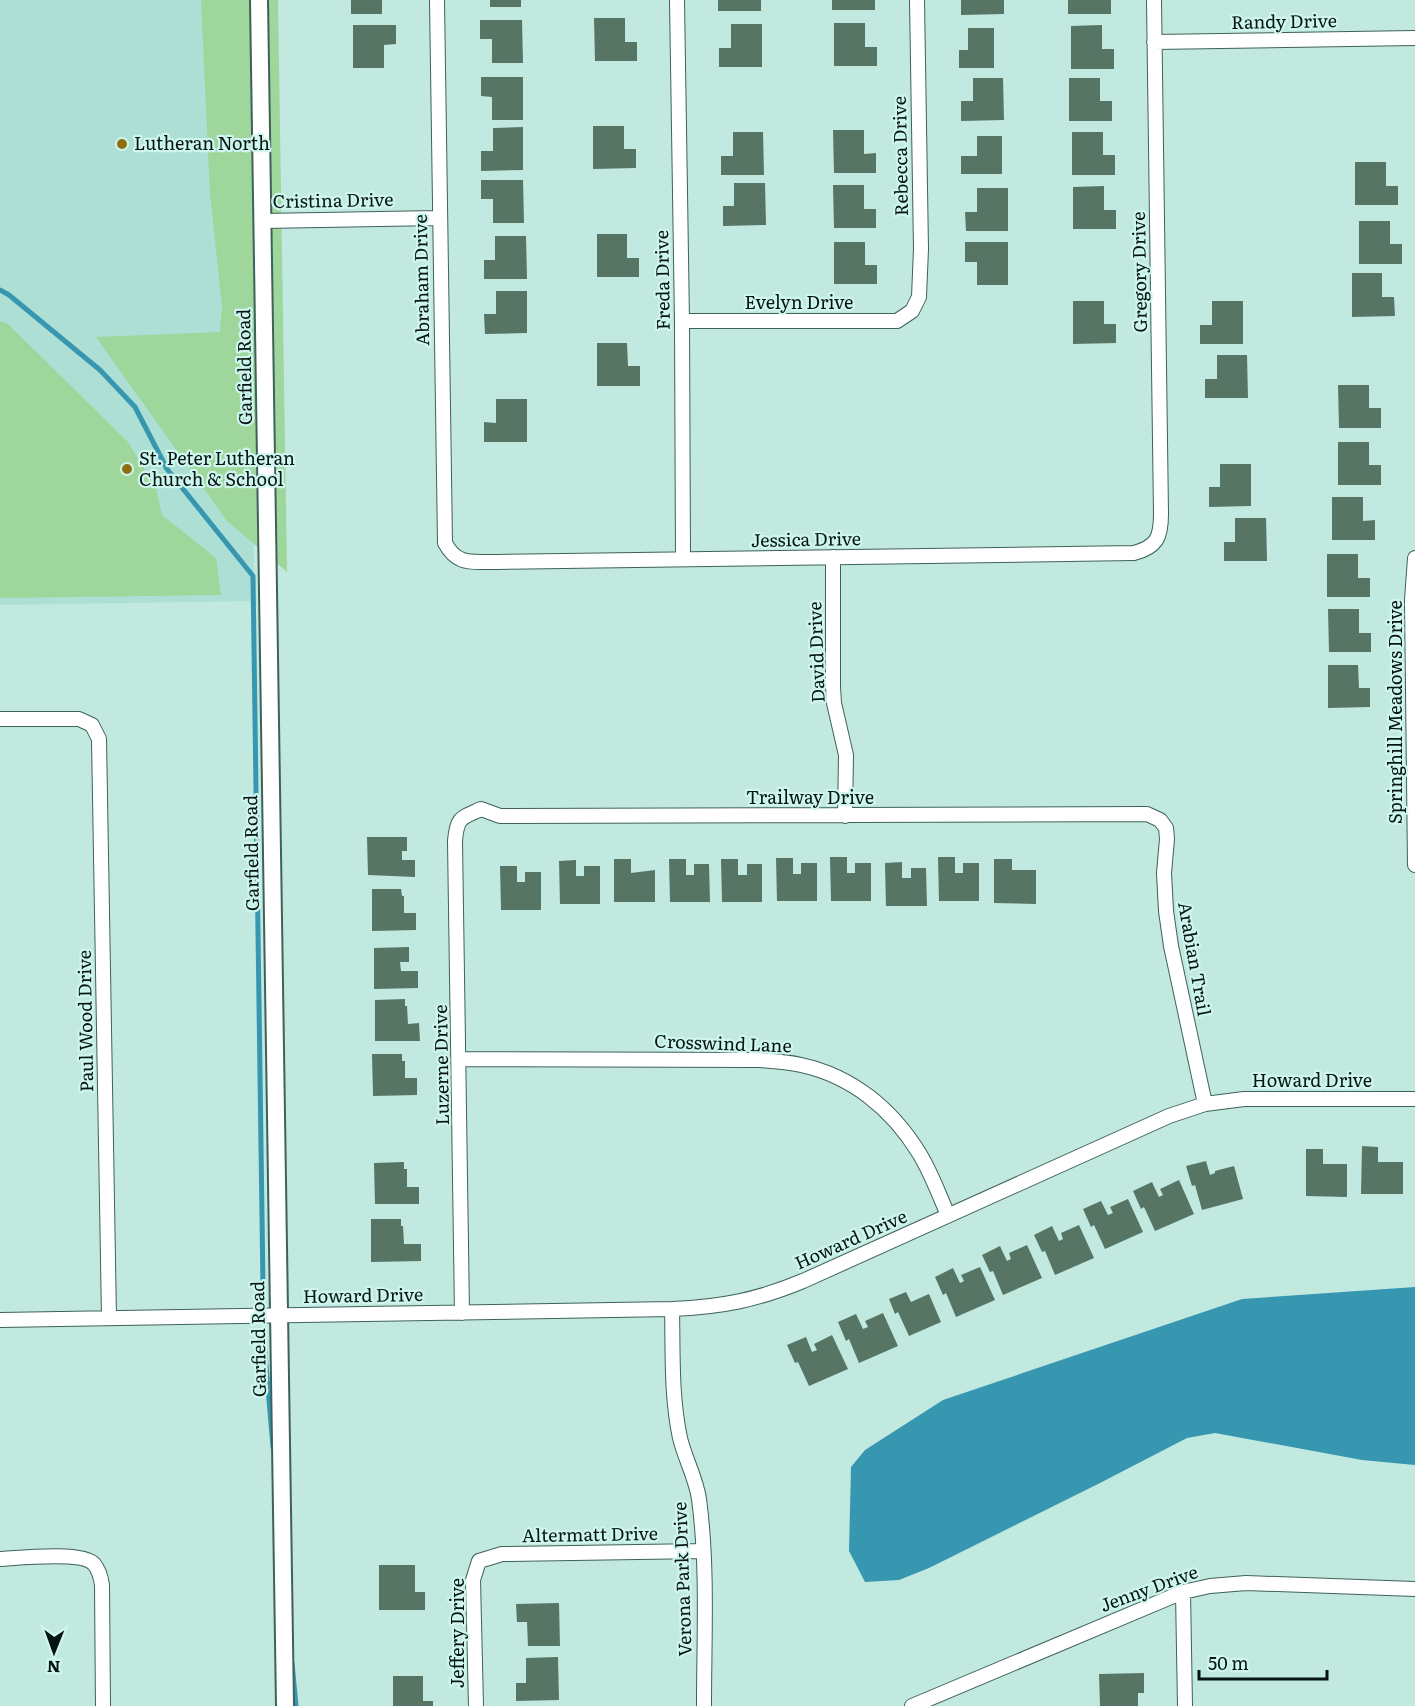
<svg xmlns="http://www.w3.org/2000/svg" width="1415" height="1706" font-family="Literata,serif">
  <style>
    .built { fill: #addfd4 }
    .green { fill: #9fd69c }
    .water { fill: #3897b0 }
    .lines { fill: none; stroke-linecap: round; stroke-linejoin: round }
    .stream { stroke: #3897b0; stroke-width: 5 }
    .building { fill: #567565 }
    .minor-casing { stroke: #3e625b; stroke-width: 16 }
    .tertiary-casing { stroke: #3e625b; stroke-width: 20 }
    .minor { stroke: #fff; stroke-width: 14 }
    .tertiary { stroke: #fff; stroke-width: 16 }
    .poi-dot { fill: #8e6e11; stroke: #cef6ee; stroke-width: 2 }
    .labels { text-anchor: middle; stroke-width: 4.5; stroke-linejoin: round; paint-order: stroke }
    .street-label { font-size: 18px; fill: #061512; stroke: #cef6ee }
    .poi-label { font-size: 18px; fill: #061512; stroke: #cef6ee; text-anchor: start }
  </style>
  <rect width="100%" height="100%" fill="#c1e9e0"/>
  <path class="built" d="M0,0H239L253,337L254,601L0,605Z"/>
  <path class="green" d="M201,0H278L287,572L227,521L96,337L220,332L222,306L210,194Z
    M0,321L8,324L128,442L156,488L162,515L216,558L221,595L0,598Z"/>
  <path class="water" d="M1415,1287V1465L1362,1460L1215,1433L1187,1438L1100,1483L929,1568L899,1580L865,1582L849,1551L851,1467L865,1450L943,1400L1242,1299Z"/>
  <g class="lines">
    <path class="stream" d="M0,290L9,295L100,370L135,407L167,469L253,576L263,1287
      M264,1342L273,1447
      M292,1663L296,1706"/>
  </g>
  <path class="building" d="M351,0H382V14H351Z
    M490,0H521V7H490Z
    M718,0H761V11H718Z
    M832,0H875V10H832Z
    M961,0H1004V14L961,15Z
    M1068,0H1111V14H1068Z
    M594,18H625V42H637V61H595Z
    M480,20H522L523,63H492V39H480Z
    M834,23H865V47H877V66H834Z
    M731,24H762V67H719V48H731Z
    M353,25H396V44L384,45V68H353Z
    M1102,25V49H1114V69H1071V26Z
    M968,28H994V68H959V50H968Z
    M481,77H523V120H492V97L481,96Z
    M973,78H1003L1004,120L961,121V101H973Z
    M1069,78H1100V101H1112V121H1069Z
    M593,126H624V149H636V168L593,169Z
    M523,127V170L481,171V151H493V128Z
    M833,130H864V154L876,153V173H834Z
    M733,132H763L764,175H721V156H733Z
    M1072,132H1103V155H1115V175H1072Z
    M977,136H1002V174H961V156H977Z
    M1355,162H1386V186H1398V205H1355Z
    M481,180H523L524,223H493V199H481Z
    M734,183H765L766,225L723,226V206H734Z
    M833,185H864V209H876V228H834Z
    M1104,186V210H1116V229H1073V187Z
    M977,188H1008V231H966L965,212H977Z
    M1359,221H1390V244H1402V264H1359Z
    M597,234H627V258H639V277H597Z
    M495,236H526L527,279H484V260H495Z
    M834,242H865V265H877V284H834Z
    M965,242H1008V285H977V262H965Z
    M1352,273H1382V297H1394L1395,316L1352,317Z
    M496,291H527V333L485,334L484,314H496Z
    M1073,301H1104V324H1116V343L1073,344Z
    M1212,301H1243V344H1200V325H1212Z
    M597,343H627L628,366H640V386H597Z
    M1217,355H1247L1248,398H1205V379H1217Z
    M1338,385H1369V408H1381V428H1339Z
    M496,399H527V442H484V422L496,423Z
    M1338,442H1369V465H1381V485H1338Z
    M1220,464H1251V506L1209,507V487H1220Z
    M1332,497H1363V521L1375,520V540H1332Z
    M1235,518H1266L1267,561H1224V542H1235Z
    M1327,554H1358V578H1370V597H1327Z
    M1328,609H1359V633H1371V652H1329Z
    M1328,665H1358L1359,688H1370V707L1328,708Z
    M367,837H407V851H402V860H415V877L368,875Z
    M830,857H847V873H855V863H871V901H831Z
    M938,857H955V873H963V863H979V901H939Z
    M776,858H793V874H801V863H817V901H777Z
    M614,859H631V873L655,870V902H614Z
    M669,859H686V875H694V864H709L710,902H670Z
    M721,859H738V875H747V864H762V902H722Z
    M994,859H1012V870H1036V904L994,903Z
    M576,860V876H584V866H600V904H560L559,861Z
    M902,862V878H911V868H926L927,906H886L885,863Z
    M500,866H517V882H525V872H541V910H501Z
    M372,889H401L402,896H404V913H416V930L372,931Z
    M409,947V962H400L401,971H418V988L374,989V948Z
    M405,999V1006H407L408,1024L419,1023L420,1041H375V1000Z
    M372,1054H402V1061H405V1078H417V1095L373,1096Z
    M1362,1146L1378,1147V1162H1403V1194H1361Z
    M1306,1149H1323V1164H1347V1197L1306,1196Z
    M1206,1161L1210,1175L1215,1173V1171L1234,1166L1243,1199L1202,1210L1195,1185L1192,1186L1186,1166Z
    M404,1162V1169H407V1187H419V1204H375L374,1163Z
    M1179,1180L1194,1214L1155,1231L1144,1207L1141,1209L1133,1191L1152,1182L1159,1197L1163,1195L1160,1189Z
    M1128,1199L1143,1232L1105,1249L1094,1225L1091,1227L1083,1209L1101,1201L1108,1215L1113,1213L1110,1207Z
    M371,1219H401V1226H403L404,1244H421V1261L371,1262Z
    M1079,1225L1094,1258L1055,1275L1045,1251L1042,1252L1034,1235L1052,1226L1059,1241L1063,1239L1061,1233Z
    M1027,1245L1042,1278L1003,1295L993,1271L990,1272L982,1255L1000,1246L1007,1261L1011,1259L1009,1253Z
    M980,1267L995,1300L956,1317L946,1293L943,1295L935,1277L953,1268L960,1283L964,1281L961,1275Z
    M906,1292L911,1302L929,1294L941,1322L909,1336L898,1312L895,1314L889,1299Z
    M883,1313L898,1346L859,1363L849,1339L846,1341L838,1322L856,1314L863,1329L868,1327L865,1321Z
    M832,1335L848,1369L809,1386L798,1362L795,1363L787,1345L806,1337L812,1352L817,1350L814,1344Z
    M379,1565H415V1592H425V1610H379Z
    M559,1603L560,1646H528L527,1622H517L516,1604Z
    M558,1657L559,1700L516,1701V1683H526V1658Z
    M1144,1673V1693H1138V1706H1100L1099,1674Z
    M393,1676H423V1701H433V1706H393Z"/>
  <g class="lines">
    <g class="minor-casing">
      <path id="minor" d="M437,0L445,543C458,567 473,561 497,562L1134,553C1157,547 1161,537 1161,514L1154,0
        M677,0L682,321L683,559
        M1154,42L1415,38
        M262,221L439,218
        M682,321H897L912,311L919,297L921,249L917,0
        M833,557V687L834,703L846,755L845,816
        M1415,558L1412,600L1415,865
        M0,719H79L92,725L99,739L109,1318
        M460,1059L760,1060C774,1061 788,1062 801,1065C852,1076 892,1109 919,1153C931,1172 939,1195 948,1215
        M672,1309C673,1352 671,1396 680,1438C685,1459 696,1478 699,1499C708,1567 704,1638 704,1706
        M462,1313L455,841C457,817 461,818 481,809L500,816L1147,814L1160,820L1166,828L1167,839L1164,873L1166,911L1171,946L1205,1104
        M0,1320L672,1309C722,1307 757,1300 803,1281L1169,1116L1205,1104L1244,1099H1415
        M0,1559C19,1558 82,1551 94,1564C99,1570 101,1578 102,1585L103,1706
        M1183,1592L1185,1706
        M476,1706L473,1580L479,1561L502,1554L703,1551
        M912,1706L1183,1592L1210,1586L1246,1583L1415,1589"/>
    </g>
    <g class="tertiary-casing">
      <path id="tertiary" d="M259,0L285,1706"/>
    </g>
    <use href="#minor" class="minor"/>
    <use href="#tertiary" class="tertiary"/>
  </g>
  <g class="poi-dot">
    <circle cx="122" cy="144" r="6"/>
    <circle cx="127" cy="469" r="6"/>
  </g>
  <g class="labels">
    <g class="street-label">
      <text transform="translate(1284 22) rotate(-1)" y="6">Randy Drive</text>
      <text transform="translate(901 156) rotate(-91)" y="6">Rebecca Drive</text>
      <text transform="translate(333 201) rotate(-1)" y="6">Cristina Drive</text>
      <text transform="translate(1140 272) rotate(-91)" y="6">Gregory Drive</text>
      <text transform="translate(422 280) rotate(-91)" y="6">Abraham Drive</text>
      <text transform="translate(663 280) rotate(-91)" y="6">Freda Drive</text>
      <text x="799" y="309">Evelyn Drive</text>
      <text transform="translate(245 367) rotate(-91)" y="6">Garfield Road</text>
      <text transform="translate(806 540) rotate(-1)" y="6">Jessica Drive</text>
      <text transform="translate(817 652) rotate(-92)" y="6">David Drive</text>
      <text transform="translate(1396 712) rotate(-90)" y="6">Springhill Meadows Drive</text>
      <text x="810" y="804">Trailway Drive</text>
      <text transform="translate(252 853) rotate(-91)" y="6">Garfield Road</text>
      <text transform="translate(1194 959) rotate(80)" y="6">Arabian Trail</text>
      <text transform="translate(86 1021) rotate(-91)" y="6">Paul Wood Drive</text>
      <text transform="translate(723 1044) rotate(2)" y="6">Crosswind Lane</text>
      <text transform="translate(442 1065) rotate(-91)" y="6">Luzerne Drive</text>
      <text x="1312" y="1087">Howard Drive</text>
      <text transform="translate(851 1240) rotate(-24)" y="6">Howard Drive</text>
      <text transform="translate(363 1296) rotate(-1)" y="6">Howard Drive</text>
      <text transform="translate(259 1339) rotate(-91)" y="6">Garfield Road</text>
      <text transform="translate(590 1535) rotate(-1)" y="6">Altermatt Drive</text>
      <text transform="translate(683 1579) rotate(-92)" y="6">Verona Park Drive</text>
      <text transform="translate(1149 1589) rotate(-20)" y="6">Jenny Drive</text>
      <text transform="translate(458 1633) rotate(-90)" y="6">Jeffery Drive</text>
    </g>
    <g class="poi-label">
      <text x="134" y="150">Lutheran North</text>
      <text x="139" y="465">St. Peter Lutheran<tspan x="139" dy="21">Church &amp; School</tspan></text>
    </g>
  </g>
  <g transform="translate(54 1652) rotate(181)" stroke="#cef6ee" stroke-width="4.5" paint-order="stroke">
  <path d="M0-4.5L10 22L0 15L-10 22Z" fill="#061512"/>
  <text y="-9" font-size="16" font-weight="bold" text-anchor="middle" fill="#061512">N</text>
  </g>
  <path d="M1199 1670v9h128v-9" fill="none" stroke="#061512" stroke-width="3"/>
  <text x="1208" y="1670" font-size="18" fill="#061512" stroke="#cef6ee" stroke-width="4.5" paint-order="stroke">50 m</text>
</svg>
